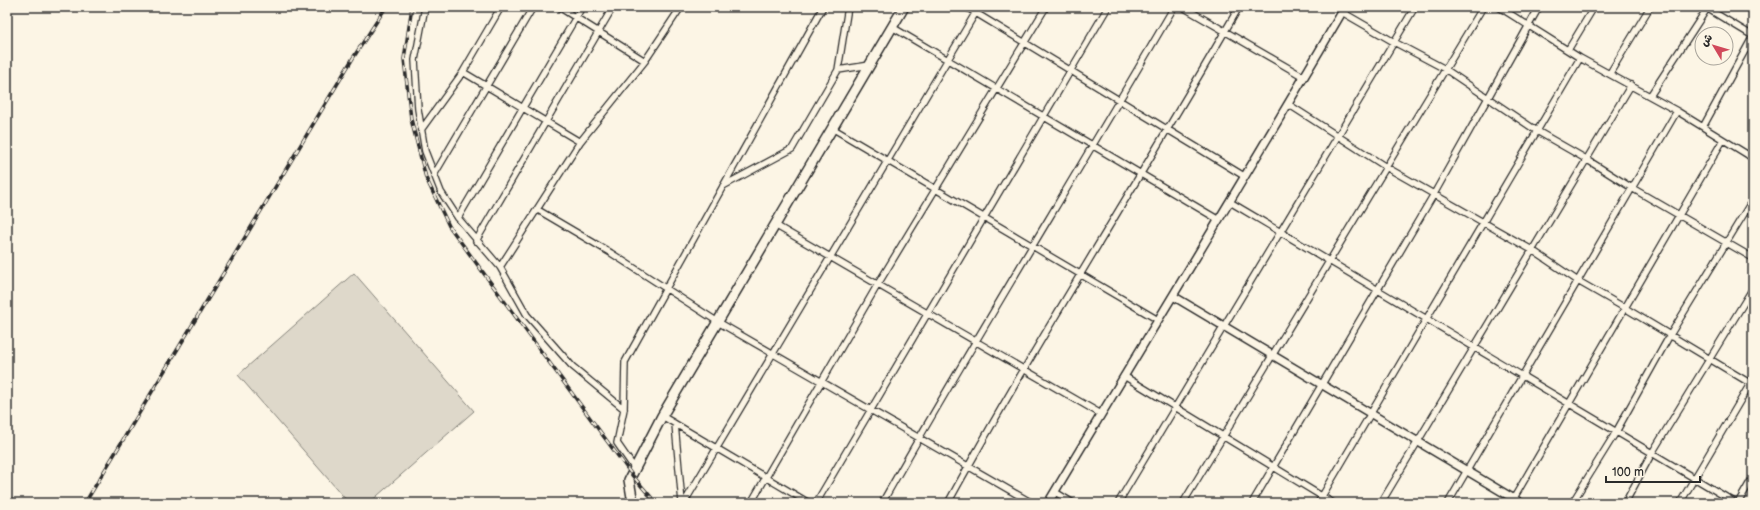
<svg xmlns="http://www.w3.org/2000/svg" width="1760" height="510" font-family="'Balsamiq Sans','Playpen Sans Arabic',sans-serif">
  <style>
    .green { fill: #ded8ca; stroke: #84827a }
    .lines { fill: none; stroke-linecap: round; stroke-linejoin: round }
    .minor-casing { stroke: #2b2b2b; stroke-width: 8 }
    .tertiary-casing { stroke: #2b2b2b; stroke-width: 10 }
    .primary-casing { stroke: #2b2b2b; stroke-width: 12 }
    .minor { stroke: #fcf5e5; stroke-width: 5.5 }
    .tertiary { stroke: #fcf5e5; stroke-width: 7 }
    .primary { stroke: #fcf5e5; stroke-width: 9 }
    .rail-casing { stroke: #2b2b2b; stroke-width: 3.5 }
    .rail { stroke: #fcf5e5; stroke-width: 2; stroke-dasharray: 6; stroke-linecap: butt }
  </style>
  <rect width="100%" height="100%" fill="#fcf5e5"/>
  <filter id="ink" filterUnits="userSpaceOnUse"><feTurbulence type="fractalNoise" baseFrequency=".025" numOctaves="2"/><feDisplacementMap in="SourceGraphic" scale="8" xChannelSelector="R" yChannelSelector="G"/><feConvolveMatrix kernelMatrix="1 2 1 2 8 2 1 2 1" color-interpolation-filters="sRGB"/></filter>
  <g filter="url(#ink)">
    <path class="green" d="M354,273L474,411L369,503H349L238,375Z"/>
    <g class="lines">
      <g class="minor-casing">
        <path id="minor" d="M425,7L415,60L418,109L425,151L441,192L458,218L500,267L527,315L572,366L624,409
          M559,7L645,61
          M966,7L1244,176
          M1183,7L1304,77
          M1499,7L1580,58L1677,111L1753,158
          M1705,7L1753,36
          M1342,12L1394,42L1445,69L1537,131L1586,159L1632,188L1753,258
          M892,27L1219,220
          M1568,50L1594,7
          M838,70L870,65
          M463,72L580,142
          M1610,73L1650,7
          M1650,96L1708,7
          M1288,104L1386,167L1532,250L1578,281L1625,308L1753,385
          M1703,127L1753,36
          M832,128L1158,320
          M421,130L463,72L501,7
          M1749,156L1753,148
          M434,175L533,7
          M723,186L792,149L838,70L848,7
          M1230,202L1736,503
          M538,210L611,253L718,322L1032,503
          M458,218L582,7
          M775,225L1101,414
          M476,241L613,7
          M500,267L580,142L645,61L681,7
          M1124,376L1333,503
          M662,416L809,503
          M675,424L682,503
          M635,469L617,443L624,409L625,362L823,7
          M1055,492L1073,503
          M684,503L979,7
          M751,503L878,284L1046,7
          M816,503L1108,7
          M882,503C976,336 1078,173 1174,7
          M948,503C1040,335 1144,173 1239,7
          M1118,503L1415,7
          M1183,503L1483,7
          M1252,503L1434,194L1539,7
          M1318,503L1580,58
          M1381,503L1631,85
          M1448,503L1677,111
          M1511,503L1723,140
          M1572,503L1616,432L1670,335L1753,199
          M1625,503L1652,453L1753,288
          M1680,503L1753,379
          M1738,503L1753,477"/>
      </g>
      <g class="tertiary-casing">
        <path id="tertiary" d="M1173,296L1521,503
          M1048,503C1147,337 1248,174 1345,7"/>
      </g>
      <g class="primary-casing">
        <path id="primary" d="M633,503L629,480L662,416L904,7"/>
      </g>
      <use href="#minor" class="minor"/>
      <use href="#tertiary" class="tertiary"/>
      <use href="#primary" class="primary"/>
      <g class="rail-casing">
        <path id="rail" d="M412,7L404,59L411,119L426,178L449,226L632,475L656,503
          M85,503L353,58L386,7"/>
      </g>
      <use href="#rail" class="rail"/>
    </g>
  </g>
  <rect width="1760" height="510" fill="none" stroke="#fcf5e5" stroke-width="24"/>
  <rect x="12" y="12" width="1736" height="486" fill="none" stroke="#2b2b2b" stroke-width="1.5" filter="url(#ink)"/>
  <g transform="translate(1714 46) rotate(308)"><circle r="19" fill="#fcf5e5" stroke="#a8a49b"/>
  <path d="M0-3L7 15L0 10L-7 15Z" fill="#d1495b"/>
  <text y="-6" font-size="11" font-weight="bold" text-anchor="middle" fill="#2b2b2b">ش</text>
  </g>
  <path d="M1606 476v6h94v-6" fill="none" stroke="#2b2b2b" stroke-width="2"/>
  <text x="1612" y="476" font-size="12" fill="#2b2b2b" stroke="#fcf5e5" stroke-width="3" paint-order="stroke">100 m</text>
</svg>
